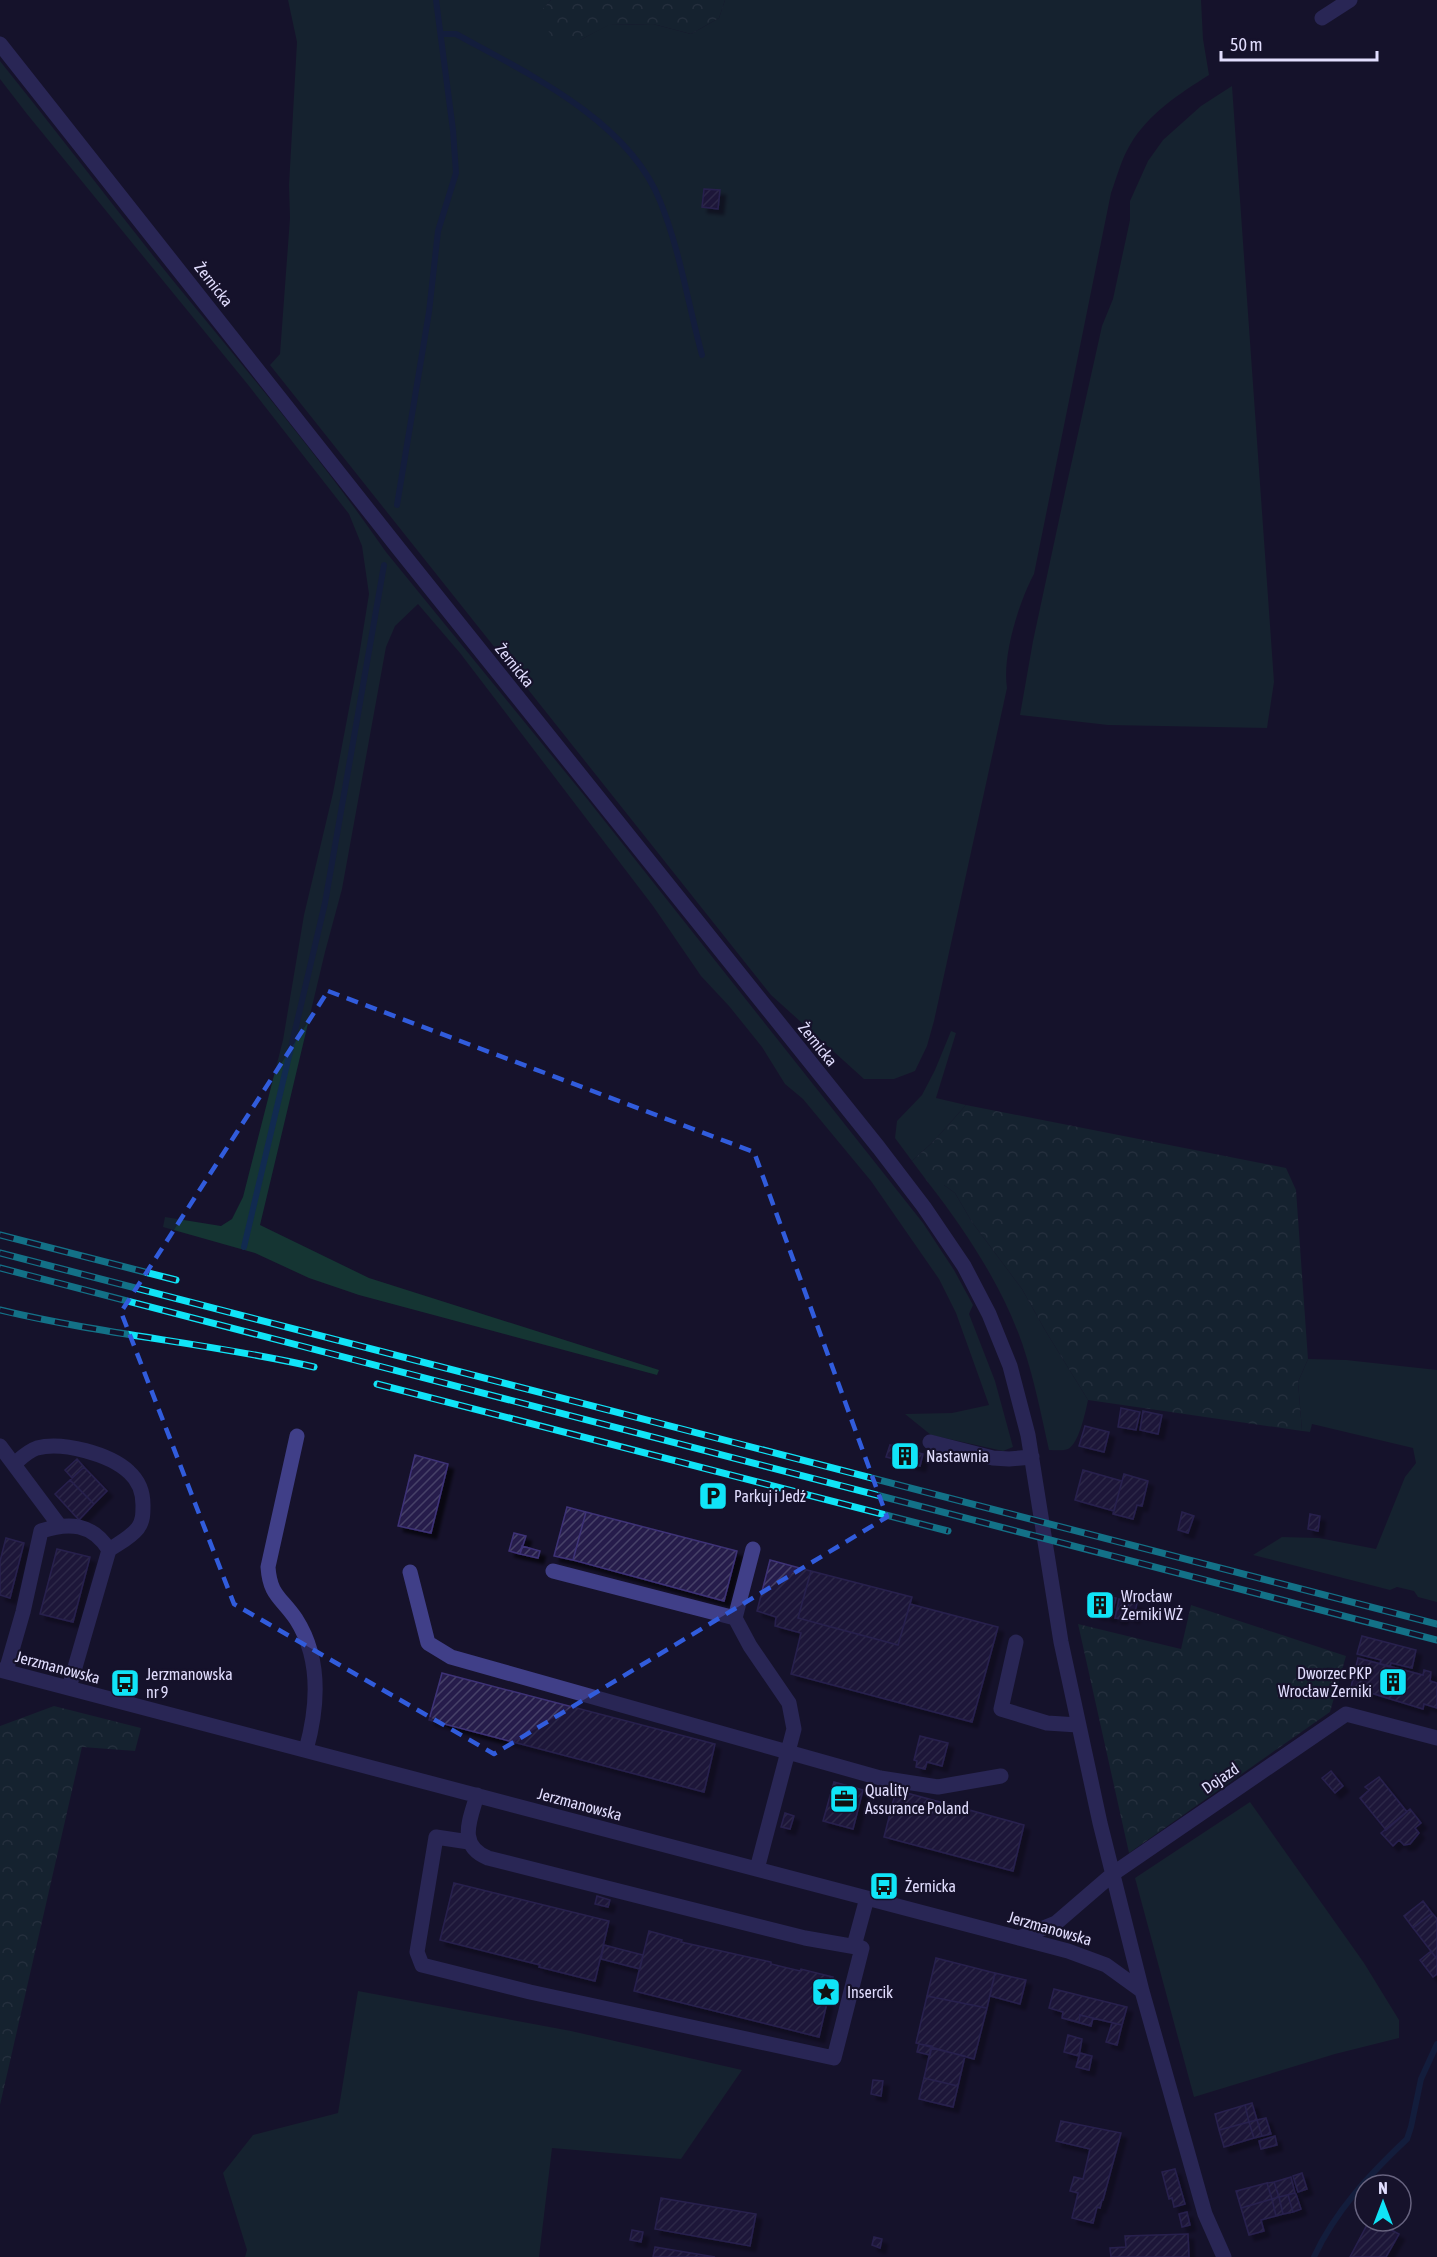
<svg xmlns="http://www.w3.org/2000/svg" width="1437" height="2257" font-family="'Asap Condensed',sans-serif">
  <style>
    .grass { fill: #153533 }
    .forest { fill: url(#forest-crowns) }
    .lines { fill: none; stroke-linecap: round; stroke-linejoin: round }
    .stream { stroke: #112a50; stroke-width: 6 }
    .building { fill: url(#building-hatch); stroke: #3e3277; stroke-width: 1.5; filter: url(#shadow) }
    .minor { stroke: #403f88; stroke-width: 15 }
    .rail-casing { stroke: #10e4f7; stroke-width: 7 }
    .rail { stroke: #16122b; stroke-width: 4.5; stroke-dasharray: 14; stroke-linecap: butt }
    .marked { fill: none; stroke: #315cdc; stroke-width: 4.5; stroke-dasharray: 12 8; stroke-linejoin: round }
    .labels { text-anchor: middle; stroke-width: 4.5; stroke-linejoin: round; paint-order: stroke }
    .street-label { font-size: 16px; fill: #e1ddfe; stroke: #16122b }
    .poi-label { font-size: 16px; fill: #e1ddfe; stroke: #16122b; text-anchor: start }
  </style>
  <defs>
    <pattern id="forest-crowns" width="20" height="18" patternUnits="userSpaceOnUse" patternTransform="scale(1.5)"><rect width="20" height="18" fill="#153533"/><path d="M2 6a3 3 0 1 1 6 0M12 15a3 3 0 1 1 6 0" fill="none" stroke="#375252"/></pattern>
    <pattern id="building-hatch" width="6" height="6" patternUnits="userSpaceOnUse" patternTransform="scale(1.5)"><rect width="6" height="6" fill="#271f4c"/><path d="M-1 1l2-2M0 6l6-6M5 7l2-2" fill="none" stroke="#463f67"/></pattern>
    <filter id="shadow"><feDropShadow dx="5.5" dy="5.5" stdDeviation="1.5" flood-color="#0009"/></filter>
  </defs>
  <rect width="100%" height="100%" fill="#16122b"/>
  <path class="grass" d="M288,0H551L539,14L580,40L608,25L653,24L691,34L719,18L725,0H1201L1203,39L1209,75C1179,94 1148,114 1130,145C1121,160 1117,177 1111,193L1034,574C1019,602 1002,656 1007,688L934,1021L927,1046L915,1071L894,1079H864L771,995L270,365L280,354L290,218L289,185L297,42Z
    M0,61C59,134 116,210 175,283C247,371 321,458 386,552L588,800L923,1223L954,1270L973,1305L969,1314L995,1381L1013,1447L1003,1451L931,1435L905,1414L952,1413L989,1405L956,1313L939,1279L871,1181L803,1099L785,1084L762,1047L729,1006L701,976L653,906L460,653L418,604L395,626L386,647L342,889L325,952L260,1225L369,1278L659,1370L657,1375L359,1295L309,1278L255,1253L163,1227L165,1217L221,1226L232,1219L243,1197L283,1040L304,915L333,793L359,656L369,594L362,546L349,514L249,386L27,114L0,79Z
    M1232,86L1274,682L1267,728L1108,725L1020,715L1033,641L1065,492L1102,326L1113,299L1130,220V201L1148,161L1163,140L1201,106Z
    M951,1031L956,1033L936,1098L966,1105L934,1141L912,1161L895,1138L897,1121L922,1095L935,1070Z
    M930,1185H944L955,1193L972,1222L1022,1289L1045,1330L1088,1400C1086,1410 1079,1444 1068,1449C1064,1451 1054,1450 1049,1450C1041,1414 1034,1378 1022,1343C1002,1286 967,1233 930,1185Z
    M1308,1359L1346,1360L1437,1370V1602L1418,1597L1414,1591L1397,1587L1390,1590L1253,1555L1282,1537L1319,1538L1376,1549L1405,1477L1416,1463L1413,1448L1312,1424L1310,1432L1302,1431L1298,1382Z
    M1250,1802L1364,1963L1399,2020V2038L1335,2054L1194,2097L1135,1878Z
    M358,1991L571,2031L742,2070L681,2159L552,2148L539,2257H245L247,2250L223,2173L253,2135L338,2113Z"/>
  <path class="forest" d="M551,0H725L719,18L691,34L653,24L609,25L580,40L557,45L538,14Z
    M966,1105L1286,1168L1296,1190L1308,1359L1298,1382L1302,1431L1088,1400L1045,1330L1022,1289L972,1222L955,1193L944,1185H930L912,1161L934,1141Z
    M1191,1605L1346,1656L1330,1712L1129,1853L1078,1624L1181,1649Z
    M54,1706L141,1728L135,1751L82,1747L0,2105V1726Z"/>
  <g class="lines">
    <path class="stream" d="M441,34H456C527,73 629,121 660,201C680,250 688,304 702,355
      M397,505L429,312L438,231L456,173L453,130L436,0
      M244,1247L325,903L384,565
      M1314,2257C1335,2211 1370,2174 1407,2139L1411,2127L1421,2079L1437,2044"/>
  </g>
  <path class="building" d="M704,189L720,190L718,209L702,207Z
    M1121,1408L1140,1412L1136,1430L1118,1427Z
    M1143,1411L1162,1415L1158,1434L1140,1430Z
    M1085,1426L1109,1432L1104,1452L1079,1446Z
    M890,1445L923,1454L920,1466L886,1457Z
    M415,1455L448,1464L431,1533L398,1526Z
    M77,1459L84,1467L72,1478L65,1470Z
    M84,1467L107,1491L94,1504L70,1480Z
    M1083,1470L1122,1481L1114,1511L1075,1500Z
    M1124,1474L1148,1481L1142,1506L1137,1505L1133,1519L1113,1514Z
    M70,1480L94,1504L79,1520L55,1494Z
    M567,1507L586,1512L573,1560L554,1556Z
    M586,1512L737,1551L724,1601L573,1560Z
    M1182,1512L1194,1516L1188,1533L1178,1530Z
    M1310,1514L1320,1516L1318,1531L1308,1529Z
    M514,1533L526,1536L520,1554L509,1551Z
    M6,1538L24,1543L10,1598L0,1595V1561Z
    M522,1546L540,1551L538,1558L520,1554Z
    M57,1549L90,1557L73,1622L40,1614Z
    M770,1560L811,1571L798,1618L898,1645L910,1604L998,1627L972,1722L791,1674L801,1633L775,1626L776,1617L757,1611Z
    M811,1571L912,1597L898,1645L798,1618Z
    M1098,1594L1106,1596L1101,1615L1094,1613Z
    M1109,1597L1116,1598L1111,1617L1104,1615Z
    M1119,1599L1126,1601L1122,1619L1115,1618Z
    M1129,1602L1137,1603L1134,1618L1126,1615Z
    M1362,1636L1416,1650L1412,1668L1391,1663L1390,1667L1380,1664L1381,1660L1357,1654Z
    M1358,1658L1423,1675L1424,1670L1431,1672L1430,1681L1437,1683V1708L1424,1704L1423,1709L1351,1687Z
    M442,1673L715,1744L704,1792L429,1720Z
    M920,1736L948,1743L942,1766L927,1762L925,1769L916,1767L917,1761L914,1760Z
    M1331,1771L1343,1786L1335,1793L1322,1778Z
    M1379,1777L1407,1812L1386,1830L1360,1798L1369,1790L1365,1787Z
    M834,1782L863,1790L853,1829L823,1821Z
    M896,1790L1024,1825L1013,1871L884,1837Z
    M1410,1809L1421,1823L1415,1828L1419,1833L1410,1844L1404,1845L1399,1840L1393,1846L1381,1833Z
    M785,1813L794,1816L790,1829L781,1827Z
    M454,1883L609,1921L595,1981L539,1967L540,1965L440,1940Z
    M597,1896L610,1900L608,1907L595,1904Z
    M1423,1901L1432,1913L1413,1928L1404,1916Z
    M1432,1913L1437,1919V1959L1413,1928Z
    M649,1931L682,1940L681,1942L771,1962V1964L800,1971L801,1969L833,1977L819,2037L634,1991Z
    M604,1945L643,1955L640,1969L601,1959Z
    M1431,1951L1437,1959V1974L1433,1977L1420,1960Z
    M936,1958L995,1973L987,2008L927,1996Z
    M995,1973L1026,1980L1020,2004L990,1996Z
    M1054,1989L1127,2007L1122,2025L1080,2015L1079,2022L1062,2018L1063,2012L1049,2008Z
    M927,1996L987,2008L974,2059L916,2043Z
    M1080,2015L1093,2018L1091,2026L1062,2018L1079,2022Z
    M1112,2023L1122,2025L1117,2045L1106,2042Z
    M1068,2035L1082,2039L1079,2056L1064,2052Z
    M919,2044L932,2046L930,2055L917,2052Z
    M931,2048L965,2056L958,2086L924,2078Z
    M1080,2053L1092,2056L1089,2070L1076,2067Z
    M924,2078L958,2086L953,2107L919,2099Z
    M873,2080L883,2081L881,2096L871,2094Z
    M1252,2103L1257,2120L1249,2122L1245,2105Z
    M1245,2105L1249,2122L1219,2130L1215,2114Z
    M1266,2118L1271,2134L1262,2136L1257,2120Z
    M1257,2120L1262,2136L1254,2138L1249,2122Z
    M1061,2121L1121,2133L1103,2200H1102L1100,2208L1097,2207L1093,2223L1072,2218L1078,2193L1070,2191L1074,2177L1083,2179L1090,2149L1056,2141Z
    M1249,2122L1254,2138L1224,2147L1219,2130Z
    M1275,2136L1277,2145L1261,2149L1259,2141Z
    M1175,2169L1185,2204L1174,2207L1172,2198L1169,2199L1162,2172Z
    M1302,2173L1307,2189L1298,2192L1293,2176Z
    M1291,2177L1295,2193L1279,2197L1274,2182Z
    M1274,2182L1279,2197L1272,2199L1267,2183Z
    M1267,2183L1272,2199L1241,2208L1236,2191Z
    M1294,2193L1296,2194L1301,2209L1293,2212L1288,2195Z
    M1288,2195L1293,2212L1283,2214L1279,2197Z
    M1279,2197L1283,2214L1276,2216L1272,2199Z
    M661,2198L756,2214L750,2246L655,2229Z
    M1272,2199L1276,2216L1261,2220L1264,2231L1249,2235L1241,2208Z
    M1187,2212L1190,2225L1182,2227L1179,2214Z
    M1369,2221H1375L1399,2234L1386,2257H1350Z
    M632,2230L643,2232L641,2242L630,2240Z
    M1188,2234L1189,2257H1111L1110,2248L1126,2247L1125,2236Z
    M874,2237L882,2239L880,2248L872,2245Z
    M655,2247L715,2257H653Z"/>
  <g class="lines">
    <path class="minor" d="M1322,18L1350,0
      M0,44L399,549L879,1148L924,1207L964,1266L989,1314L1010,1366L1028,1435L1061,1642L1100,1823L1142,1991L1205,2214L1224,2257
      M297,1436L268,1567C270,1596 281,1597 296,1619C321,1658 318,1707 306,1750
      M930,1442L993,1458L1009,1459L1032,1457
      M0,1446L59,1525
      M14,1464C21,1458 28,1451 37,1448C62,1441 110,1454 129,1472C139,1481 143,1493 143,1505C143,1514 143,1521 138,1528C130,1538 119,1543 109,1550
      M753,1549L735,1618L750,1646L789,1703L794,1729L757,1869
      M553,1571L735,1618
      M410,1572L428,1643L451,1657L880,1778L938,1787L1001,1776
      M1016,1642L1001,1709L1047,1723L1078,1725
      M0,1670L1068,1951L1106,1965L1142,1991
      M6,1671L23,1612L41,1531C69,1522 92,1523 109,1550L69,1688
      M469,1842L436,1837L417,1952L422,1965L530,1992L834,2058L862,1948L805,1938L488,1858C457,1845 470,1820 477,1795
      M1019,1938L1056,1923L1114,1873L1346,1714L1437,1738
      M854,1946L867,1898"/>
    <g class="rail-casing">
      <path id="rail" d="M0,1235L176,1280
        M0,1253L1437,1624
        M0,1268L1437,1640
        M0,1310C104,1335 210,1343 314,1367
        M377,1384L948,1531"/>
    </g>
    <use href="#rail" class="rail"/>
  </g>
  <path d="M0 0H1437V2257H0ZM328,991L754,1152L887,1517L494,1754L234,1604L121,1312Z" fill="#16122b" fill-opacity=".55" fill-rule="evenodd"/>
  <path class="marked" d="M328,991L754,1152L887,1517L494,1754L234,1604L121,1312Z"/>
  <defs>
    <g id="building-square" transform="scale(1.5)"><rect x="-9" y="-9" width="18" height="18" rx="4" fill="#10e4f7" stroke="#16122b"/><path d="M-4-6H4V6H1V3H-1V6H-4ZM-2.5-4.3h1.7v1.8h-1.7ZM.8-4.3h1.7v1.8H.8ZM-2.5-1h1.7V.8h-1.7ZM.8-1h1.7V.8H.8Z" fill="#111"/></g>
    <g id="parking-square" transform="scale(1.5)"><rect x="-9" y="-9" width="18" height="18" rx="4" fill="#10e4f7" stroke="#16122b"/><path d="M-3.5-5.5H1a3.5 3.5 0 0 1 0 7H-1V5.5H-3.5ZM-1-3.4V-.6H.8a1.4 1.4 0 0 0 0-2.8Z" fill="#111"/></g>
    <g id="bus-square" transform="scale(1.5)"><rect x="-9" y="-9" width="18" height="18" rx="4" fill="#10e4f7" stroke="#16122b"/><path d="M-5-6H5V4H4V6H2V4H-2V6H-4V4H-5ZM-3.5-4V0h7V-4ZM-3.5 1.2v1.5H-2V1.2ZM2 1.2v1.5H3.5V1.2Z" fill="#111"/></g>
    <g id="office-square" transform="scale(1.5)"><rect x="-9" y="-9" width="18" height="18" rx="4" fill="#10e4f7" stroke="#16122b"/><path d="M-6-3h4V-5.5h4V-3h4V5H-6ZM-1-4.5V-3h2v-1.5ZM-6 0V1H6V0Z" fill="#111"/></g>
    <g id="sight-square" transform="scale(1.5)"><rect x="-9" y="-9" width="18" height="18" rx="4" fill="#10e4f7" stroke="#16122b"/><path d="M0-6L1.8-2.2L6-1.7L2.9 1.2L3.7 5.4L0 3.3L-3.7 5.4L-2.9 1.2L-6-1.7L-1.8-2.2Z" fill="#111"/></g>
  </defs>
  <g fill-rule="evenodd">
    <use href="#building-square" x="905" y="1456"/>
    <use href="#parking-square" x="713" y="1496"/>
    <use href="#building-square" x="1100" y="1605"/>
    <use href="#building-square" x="1393" y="1682"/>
    <use href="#bus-square" x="125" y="1683"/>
    <use href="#office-square" x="844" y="1799"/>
    <use href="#bus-square" x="884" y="1886"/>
    <use href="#sight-square" x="826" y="1992"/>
  </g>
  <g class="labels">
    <g class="street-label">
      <text transform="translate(214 284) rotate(52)" y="6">Żernicka</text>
      <text transform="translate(515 665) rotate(51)" y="6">Żernicka</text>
      <text transform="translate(818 1044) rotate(51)" y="6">Żernicka</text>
      <text transform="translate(58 1667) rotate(15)" y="6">Jerzmanowska</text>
      <text transform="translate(1220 1778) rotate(-34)" y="6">Dojazd</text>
      <text transform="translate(580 1804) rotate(15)" y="6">Jerzmanowska</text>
      <text transform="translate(1050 1928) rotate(16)" y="6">Jerzmanowska</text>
    </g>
    <g class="poi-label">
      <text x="926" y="1462">Nastawnia</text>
      <text x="734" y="1502">Parkuj i Jedź</text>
      <text x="1121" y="1602">Wrocław<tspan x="1121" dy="18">Żerniki WŻ</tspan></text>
      <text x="1372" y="1679" text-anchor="end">Dworzec PKP<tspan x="1372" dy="18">Wrocław Żerniki</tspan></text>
      <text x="146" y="1680">Jerzmanowska<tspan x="146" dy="18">nr 9</tspan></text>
      <text x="865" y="1796">Quality<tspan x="865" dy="18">Assurance Poland</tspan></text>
      <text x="905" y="1892">Żernicka</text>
      <text x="847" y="1998">Insercik</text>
    </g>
  </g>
  <g transform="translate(1383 2203)"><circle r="28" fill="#16122b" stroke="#67637f" stroke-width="1.5"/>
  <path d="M0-4.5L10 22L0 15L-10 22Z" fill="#10e4f7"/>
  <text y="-9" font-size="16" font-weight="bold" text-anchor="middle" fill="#e1ddfe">N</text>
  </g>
  <path d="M1221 51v9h156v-9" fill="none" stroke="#e1ddfe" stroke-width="3"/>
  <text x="1230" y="51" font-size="18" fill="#e1ddfe" stroke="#16122b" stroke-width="4.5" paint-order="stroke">50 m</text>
</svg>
